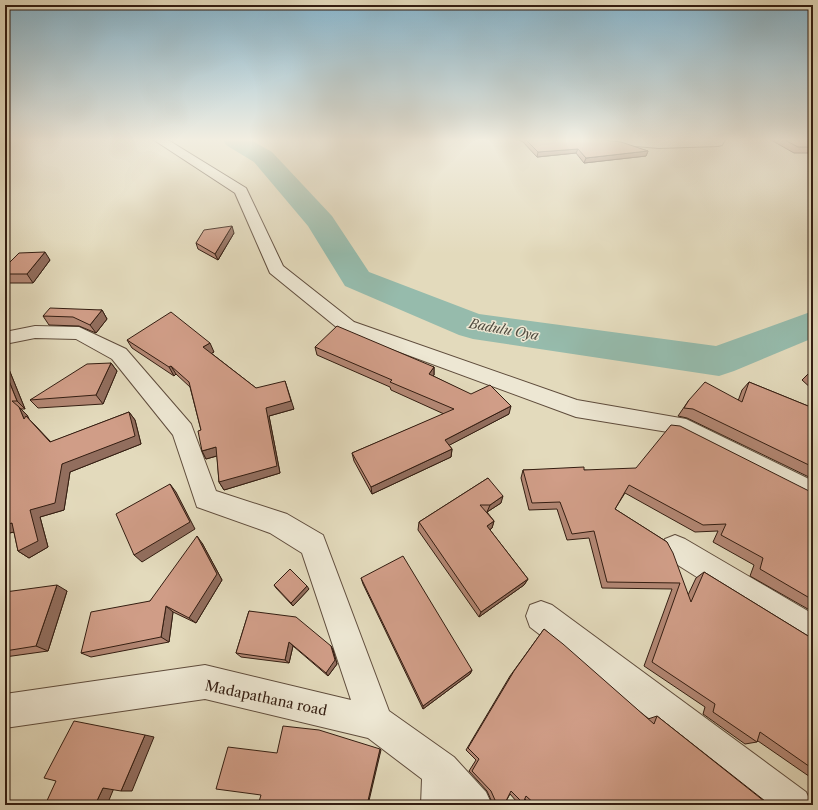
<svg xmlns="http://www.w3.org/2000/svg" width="818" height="810" viewBox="0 0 818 810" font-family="'Libre Caslon Text',serif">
<rect width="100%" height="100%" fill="#e3dabc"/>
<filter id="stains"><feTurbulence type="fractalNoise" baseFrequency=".005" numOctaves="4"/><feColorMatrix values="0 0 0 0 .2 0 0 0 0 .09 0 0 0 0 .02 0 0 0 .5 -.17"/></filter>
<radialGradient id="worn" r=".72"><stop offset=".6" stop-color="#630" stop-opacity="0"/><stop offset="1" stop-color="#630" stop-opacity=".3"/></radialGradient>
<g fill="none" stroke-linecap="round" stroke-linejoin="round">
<polygon fill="#96bbac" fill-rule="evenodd" points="223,140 251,140 272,152 332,216 369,272 479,314 716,346 813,311 813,338 734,371 719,376 473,339 459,335 345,286 308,226 254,162 226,145"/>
<g stroke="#5f4c3c" stroke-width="2">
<g id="street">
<polygon points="154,140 168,140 246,188 283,266 354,322 577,400 686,419 813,481 813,504 674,433 576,417 340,330 270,273 235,193"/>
<polygon points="594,140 725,140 722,145 718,146 659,148 600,143"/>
<polygon points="35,326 79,327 126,349 191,424 216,491 287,514 323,535 389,711 454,757 486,792 492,805 421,805 422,779 368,738 205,699 5,728 5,694 205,665 351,700 302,553 270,533 197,507 173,435 112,359 76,339 35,338 5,344 5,332"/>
<polygon points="675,535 685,539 813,614 813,648 802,643 665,557 661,548 665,539"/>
<polygon points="541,601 552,605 806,792 812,805 762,805 530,627 526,616 530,605"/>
</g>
</g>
<use href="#street" fill="#ede7d3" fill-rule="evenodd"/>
</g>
<g fill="#b38774" stroke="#331d11">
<polygon points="519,140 604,140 648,151 646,156 584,163 576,153 537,157 523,142"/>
<polygon points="771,140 813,140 813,153 794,153"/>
<polygon points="234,233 218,260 198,249 196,243"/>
<polygon points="50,260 33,283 5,283 5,267"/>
<polygon points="102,310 107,319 96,333 79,326 49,325 43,316"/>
<polygon points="127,340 214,352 211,353 256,388 294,409 269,416 280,473 224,490 219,482 217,456 206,459 202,451 201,430 190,387 176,374 174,376 132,348"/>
<polygon points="315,347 434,367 434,375 433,376 509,414 449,445 452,449 451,457 372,494 354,461 352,453 444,414 391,390 390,387 317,355"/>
<polygon points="111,363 117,371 103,404 38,408 30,400"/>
<polygon points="5,364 8,367 25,409 21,409 27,415 29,419 51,442 129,412 135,420 141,444 70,472 64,510 40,517 48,547 29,558 18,551 14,532 5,534"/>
<polygon points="811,371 813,371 813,390 802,380"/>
<polygon points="749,382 813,408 813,479 687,418 678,416 689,400 738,401 742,390"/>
<polygon points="523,470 584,470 813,493 813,612 750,576 754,565 713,542 718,531 695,532 625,493 615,509 667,542 688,595 696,578 704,572 813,639 813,779 758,741 757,742 745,744 703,714 705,707 644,666 672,589 602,588 589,538 567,540 557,509 529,510 521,478"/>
<polygon points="488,478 501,503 487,512 494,521 492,528 490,530 528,579 524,585 479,617 418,530 419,522"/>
<polygon points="202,543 222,580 196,623 173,612 169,642 91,657 81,653 150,601"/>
<polygon points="361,578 472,670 470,674 423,709 363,584"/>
<polygon points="274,585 309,589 293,606 276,588"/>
<polygon points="67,591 48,651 5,657 5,592"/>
<polygon points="249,611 331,646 333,650 337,664 328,676 293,646 289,663 241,657 236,653"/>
<polygon points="544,629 648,719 657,716 765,801 772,802 776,805 530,805 525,799 523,803 517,802 510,794 504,805 496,805 491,800 487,791 469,771 476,760 466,750 510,676 539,636"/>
</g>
<g fill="#926e5e" stroke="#331d11">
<polygon points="578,149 576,153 537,157 538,152"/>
<polygon points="648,151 646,156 584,163 586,158"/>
<polygon points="232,226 234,233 218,260 215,254"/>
<polygon points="45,252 50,260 33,283 27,274"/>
<polygon points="102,310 107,319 96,333 90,325"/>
<polygon points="210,343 214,352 207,356 203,347"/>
<polygon points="111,363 117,371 103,404 96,395"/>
<polygon points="5,364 8,367 25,409 17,401 5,371"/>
<polygon points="171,366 176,374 174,376 169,367"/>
<polygon points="434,367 434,375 428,383 429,374"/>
<polygon points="285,381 294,409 269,416 280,473 224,490 219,482 266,408"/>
<polygon points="511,406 509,414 444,448 445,440"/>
<polygon points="19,407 27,415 29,419 58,450 24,419"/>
<polygon points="129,412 135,420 141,444 70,472 64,510 40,517 48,547 29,558 18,551 30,510 62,464"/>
<polygon points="216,447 220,455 206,459 202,451"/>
<polygon points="452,449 451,457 372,494 371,487"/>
<polygon points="170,484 176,492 195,529 142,562 134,555"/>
<polygon points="503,496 501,503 487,512 490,505"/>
<polygon points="494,521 492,528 485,533 487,526"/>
<polygon points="12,523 23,530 5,534 5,525"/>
<polygon points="197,536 202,543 222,580 196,623 189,618"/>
<polygon points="528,579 524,585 479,617 481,612"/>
<polygon points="57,585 67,591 48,651 36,646"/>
<polygon points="307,586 309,589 293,606 291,603"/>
<polygon points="166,606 173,612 169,642 161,637"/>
<polygon points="289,642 293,646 289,663 285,660"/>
<polygon points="331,646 333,650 337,664 328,676 326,673"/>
<polygon points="472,670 470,674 423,709 423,706"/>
<polygon points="145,735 154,737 132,791 121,791"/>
<polygon points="380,749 381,750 368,805 367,805"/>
<polygon points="103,788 114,788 107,805 95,805"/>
</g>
<g fill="#d09d87" stroke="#331d11">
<polygon points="526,140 604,140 621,142 648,151 586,158 578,149 538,152"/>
<polygon points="785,140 813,140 813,147 798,147"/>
<polygon points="232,226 215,254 196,243 204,230"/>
<polygon points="45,252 27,274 5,274 5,267 19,253"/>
<polygon points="50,308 102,310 90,325 73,317 43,316"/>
<polygon points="171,312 210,343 203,347 256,388 285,381 291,401 266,408 277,466 219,482 216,447 202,451 198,431 201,430 189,382 171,366 169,367 127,340"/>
<polygon points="337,326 434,367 429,374 471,394 490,385 511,406 445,440 452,449 371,487 352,453 454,409 390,382 392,380 315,347"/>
<polygon points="111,363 96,395 30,400 87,364"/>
<polygon points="5,371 17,401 12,401 19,407 24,419 26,416 50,442 129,412 135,436 62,464 55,503 30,510 38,541 18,551 12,523 5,525"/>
<polygon points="705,382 742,402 749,382 813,408 813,467 693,409 684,408 689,400"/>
<polygon points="671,425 680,426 813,493 813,600 760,569 763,558 721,535 726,524 703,525 629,485 615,509 667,542 673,553 691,602 704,572 813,639 813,769 760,732 757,742 713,712 715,704 652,662 680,583 607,582 594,531 572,534 560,502 532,503 523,470 584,467 584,470 636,468"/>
<polygon points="488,478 503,496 490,505 480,505 494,521 487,526 528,579 481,612 419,522"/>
<polygon points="170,484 190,522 134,555 116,514"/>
<polygon points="197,536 217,574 189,618 166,606 161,637 81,653 91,612 150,601"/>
<polygon points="403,556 472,670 423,706 361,578"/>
<polygon points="290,569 307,586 291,603 274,585"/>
<polygon points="57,585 36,646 5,651 5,592"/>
<polygon points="249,611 296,617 331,646 335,660 326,673 289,642 285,660 236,653"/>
<polygon points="544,629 563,644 654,724 657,716 769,805 536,805 526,796 523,803 511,791 504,805 500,805 495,800 491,791 472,771 479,759 468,748 514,671"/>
<polygon points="74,721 145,735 121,791 103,788 95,805 45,805 56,781 44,778"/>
<polygon points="283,726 319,730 380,749 367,805 258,805 261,795 216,789 228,747 277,753"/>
<polygon points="772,802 776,805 771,805"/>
</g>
<linearGradient id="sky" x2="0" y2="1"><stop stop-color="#87b7d0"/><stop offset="0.55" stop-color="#f2eee1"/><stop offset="1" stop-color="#f2eee1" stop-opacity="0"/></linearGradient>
<rect width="818" height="254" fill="url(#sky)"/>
<g text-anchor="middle" stroke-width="3" stroke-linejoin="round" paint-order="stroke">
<g font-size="13" font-style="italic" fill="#514c40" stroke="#ede7d3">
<text transform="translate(504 329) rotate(10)" y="5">Badulu Oya</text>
</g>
<g font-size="14" fill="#331d11" stroke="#ede7d3">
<text transform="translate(266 698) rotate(12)" y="5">Madapathana road</text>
</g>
</g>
<rect width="818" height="810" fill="none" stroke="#e3dabc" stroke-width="20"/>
<rect x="6" y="6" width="806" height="798" fill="none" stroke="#331d11" stroke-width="2"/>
<rect x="10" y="10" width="798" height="790" fill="none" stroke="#331d11"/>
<rect width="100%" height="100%" filter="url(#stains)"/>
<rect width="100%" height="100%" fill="url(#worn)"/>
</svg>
